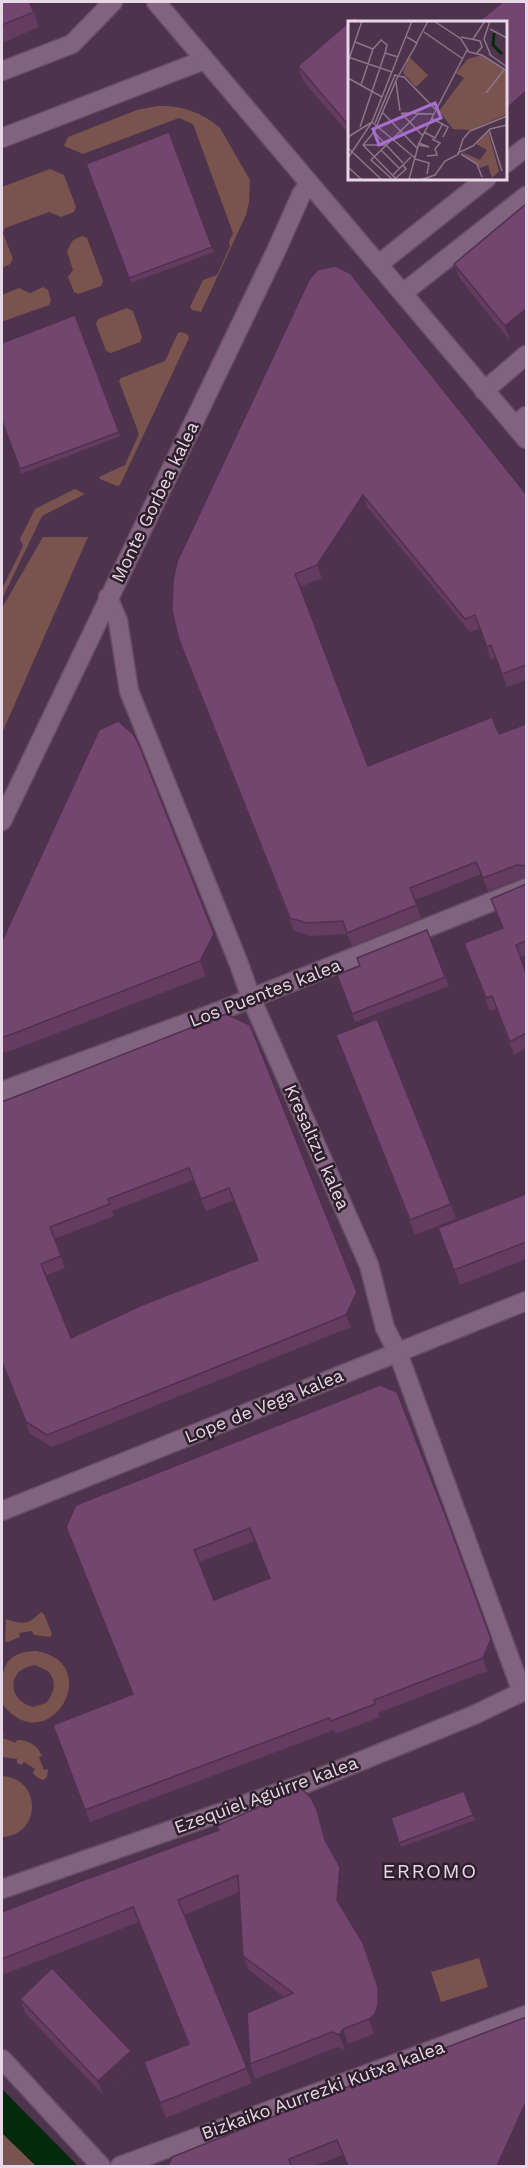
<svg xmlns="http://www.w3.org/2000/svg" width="528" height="2168" viewBox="0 0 528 2168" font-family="'Work Sans',sans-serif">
<rect width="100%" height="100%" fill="#4e334d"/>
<g fill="#79534d" fill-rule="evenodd">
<path d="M 157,106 C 181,105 202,112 220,128 L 250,180 L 249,202 L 246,215 L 201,312 L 192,310 L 190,307 L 203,280 L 217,275 L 230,246 L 229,242 L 233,233 L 193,124 L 179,118 L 83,154 L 64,146 L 68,137 L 137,110 Z"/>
<polygon points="50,169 64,175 76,207 74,212 61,217 49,212 5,228 3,233 13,259 10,264 2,268 2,187"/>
<polygon points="82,236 87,238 103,281 101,286 78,294 74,292 68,277 73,270 67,251 73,240"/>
<polygon points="43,287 48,290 51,300 49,305 4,321 2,320 2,295 19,288 30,293"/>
<polygon points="127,308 133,311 142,337 140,342 111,353 106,351 96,324 98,319"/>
<polygon points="182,332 188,335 189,338 120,485 117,486 100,479 99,477 125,465 139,434 119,381 121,378 165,361 178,333"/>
<polygon points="75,489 85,494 42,516 2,599 2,589 23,546 20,539 35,509"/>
<polygon points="43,537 88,537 2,733 2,608"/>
<path d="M 41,1612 L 44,1614 L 52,1634 L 50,1637 L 34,1635 L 32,1631 L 19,1633 L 20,1637 L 8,1642 L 5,1642 L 6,1619 C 23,1624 27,1626 41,1612 Z"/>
<path d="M 36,1651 C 107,1663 49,1762 3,1705 C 1,1699 2,1693 2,1686 C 2,1662 11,1652 36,1651 ZM 35,1665 L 48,1671 C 57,1682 55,1692 46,1703 L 33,1707 C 6,1700 7,1668 35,1665 Z"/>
<path d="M 2,1732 L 4,1734 L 3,1738 L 16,1743 L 17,1740 C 29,1740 37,1745 42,1756 L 39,1757 L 44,1770 L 48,1769 L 47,1777 L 43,1780 L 38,1778 L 33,1773 L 35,1769 L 24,1762 L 21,1765 L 17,1763 L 17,1759 L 3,1757 L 2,1760 Z"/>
<path d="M 2,1776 C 42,1778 42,1835 2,1837 Z"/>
<polygon points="479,1958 488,1987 441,2002 431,1972"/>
<polygon points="2,2133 36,2166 2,2166"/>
</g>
<polygon fill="#022b0e" points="2,2089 74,2162 78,2166 36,2166 2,2133"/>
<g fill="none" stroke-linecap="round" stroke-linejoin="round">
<g stroke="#664f64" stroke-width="21">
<polyline id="pedestrian" points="2,71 72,44 113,2"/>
</g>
<g stroke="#664f64" stroke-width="21">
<g id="minor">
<polyline points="2,138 204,60"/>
<polyline points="506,163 526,147"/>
<polyline points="379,264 487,178"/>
<polyline points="403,293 526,196"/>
<polyline points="484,391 526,355"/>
<polyline points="515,426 526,416"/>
<polyline points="108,597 118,621 129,691 239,964 251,998 369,1265 385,1328 398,1353 522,1692"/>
<polyline points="2,821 276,251 301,195 309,183"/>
<polyline points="2,1091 222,1010 526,888"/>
<polyline points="2,1511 526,1301"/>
<polyline points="2,1889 309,1782 474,1715 526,1690"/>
<polyline points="2,2059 101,2166"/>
<polyline points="120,2166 526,2015"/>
</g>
</g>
<g stroke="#664f64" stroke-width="21">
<polyline id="tertiary" points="156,2 526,439"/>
</g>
<use href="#pedestrian" stroke="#81637f" stroke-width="18"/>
<use href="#minor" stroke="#81637f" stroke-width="18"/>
<use href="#tertiary" stroke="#81637f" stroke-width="18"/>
</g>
<g fill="#633c60" fill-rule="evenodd">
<polygon points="2,2 34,12 39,27 2,43"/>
<polygon points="350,22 350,135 303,81 298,66"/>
<polygon points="169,132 214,252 131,283 86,164"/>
<polygon points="526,204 526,329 511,342 460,279 454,264"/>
<polygon points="309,280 526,494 526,680 507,687 496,658 491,660 480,628 470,632 368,508 322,578 300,587 368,766 499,734 526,724 526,878 522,878 488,891 481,874 415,900 421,918 352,946 347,934 311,936 294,931 184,652"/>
<polygon points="75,315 120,436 21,474 2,421"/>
<polygon points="526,884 526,955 521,958 526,973 526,1048 514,1055 496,1009 490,1011 464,943 502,928"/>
<polygon points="427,930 449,986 355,1022 337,975 360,966"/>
<polygon points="214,934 219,948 206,976 13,1050 2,1053 2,941"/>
<path d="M 226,1014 L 357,1292 L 361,1304 L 351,1327 L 52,1447 L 30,1434 L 2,1363 L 2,1102 ZM 193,1180 L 206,1211 L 234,1200 L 258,1260 L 71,1338 L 46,1276 L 65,1268 L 54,1239 L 114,1216 L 112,1211 Z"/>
<polygon points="336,1035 451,1204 456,1219 415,1235"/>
<polygon points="526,1194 526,1259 460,1285 438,1228"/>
<path d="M 380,1385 L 495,1652 L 487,1671 L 378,1713 L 380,1717 L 336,1734 L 334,1730 L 90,1822 L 53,1725 L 133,1694 L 71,1539 ZM 255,1541 L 270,1579 L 214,1600 L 199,1562 Z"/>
<polygon points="473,1815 475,1820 401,1847 391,1818"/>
<polygon points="322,1825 328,1845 340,1867 345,1882 342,1910 363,1943 383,2002 383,2020 380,2029 374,2034 348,2044 345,2050 338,2047 255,2079 250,2064 284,1997 249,1970 243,1956 239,1892 184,1915 252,2083 166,2118 149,2077 188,2044 139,1922 2,1975 2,1912 218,1830 217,1826"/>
<polygon points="20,1999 131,2051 136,2065 103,2095 25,2013"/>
<polygon points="526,2017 526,2129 509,2166 343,2155 314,2166 168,2166"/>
</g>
<g fill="#50314e">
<polygon points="526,91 526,111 506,129 506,109"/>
<polygon points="526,309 526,329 511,342 505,326"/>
<polygon points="363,495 368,508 322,578 317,565"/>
<polygon points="214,934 219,948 206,976 200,961"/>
<polygon points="357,1292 361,1304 351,1327 346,1315"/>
<polygon points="491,1639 495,1652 487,1671 483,1658"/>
<polygon points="317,1810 322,1825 330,1854 325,1840"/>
<polygon points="340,1867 345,1882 342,1915 337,1900"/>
<polygon points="363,1943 383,2002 383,2020 380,2029 374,2034 369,2019"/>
<polygon points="343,2029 348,2044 345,2050 339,2035"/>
<polygon points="131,2051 136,2065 103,2095 98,2081"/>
<polygon points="526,2102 526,2129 509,2166 497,2166"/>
</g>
<g fill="#734670" stroke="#50314e" stroke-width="1.5" fill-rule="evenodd">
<polygon points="2,2 29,2 34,12 2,25"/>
<polygon points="503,2 526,2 526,91 506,109 506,22 478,22"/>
<polygon points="355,17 360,22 350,22 350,127 298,66"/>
<polygon points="169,132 212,247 129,278 86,164"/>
<polygon points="526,204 526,309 505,326 454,264"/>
<polygon points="335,266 350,273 526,494 526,665 502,674 491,645 487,647 475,615 465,619 363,495 317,565 295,574 368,766 492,717 499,734 526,724 526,866 517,865 483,878 476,862 410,888 417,905 347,933 343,921 307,923 290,918 179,640 172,611 173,581 177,562 309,280 317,270"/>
<polygon points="75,315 119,432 20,469 2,421 2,343"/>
<polygon points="118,721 133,734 139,745 214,934 200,961 7,1036 2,1037 2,941 99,730"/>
<polygon points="526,884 526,941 516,945 526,973 526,1033 510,1042 492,996 486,998 464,943 503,928 491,899"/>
<polygon points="427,930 445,977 352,1014 337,975 360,966 357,958"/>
<path d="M 226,1014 L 250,1025 L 357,1292 L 346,1315 L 47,1435 L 26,1422 L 2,1362 L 2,1102 ZM 189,1168 L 201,1199 L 229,1188 L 258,1260 L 142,1305 L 71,1338 L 41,1264 L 61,1256 L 50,1227 L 110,1204 L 108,1199 Z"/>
<polygon points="377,1019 451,1204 410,1220 336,1035"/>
<polygon points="526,1194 526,1242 454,1270 438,1228"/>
<path d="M 380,1385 L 397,1392 L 448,1522 L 491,1639 L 483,1658 L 374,1700 L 375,1704 L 331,1721 L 329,1718 L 85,1810 L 53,1725 L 133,1694 L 66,1527 L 76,1505 ZM 250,1528 L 270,1578 L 214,1600 L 194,1550 Z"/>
<polygon points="299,1786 311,1798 317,1810 325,1840 340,1867 337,1900 363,1943 378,1987 378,2005 375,2014 369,2019 343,2029 339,2035 332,2032 250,2064 247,2013 293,1993 243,1956 238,1875 178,1900 247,2068 160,2103 144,2062 189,2044 133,1907 2,1959 2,1912 76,1883 219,1830 217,1826 263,1805 261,1798"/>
<polygon points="464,1791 473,1815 399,1843 391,1818"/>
<polygon points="52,1968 131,2051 98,2081 20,1999"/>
<polygon points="526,2017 526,2102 497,2166 348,2166 337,2140 289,2159 291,2166 168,2166 172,2157 437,2051"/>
</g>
<g text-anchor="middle" stroke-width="5" stroke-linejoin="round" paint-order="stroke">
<g font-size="18" fill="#e8d7e6" stroke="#2d202c">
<text transform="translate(155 502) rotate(-64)" y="6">Monte Gorbea kalea</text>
<text transform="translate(265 993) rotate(-21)" y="6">Los Puentes kalea</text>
<text transform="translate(317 1147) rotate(66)" y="6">Kresaltzu kalea</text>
<text transform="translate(264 1406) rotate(-22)" y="6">Lope de Vega kalea</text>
<text transform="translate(266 1795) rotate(-20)" y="6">Ezequiel Aguirre kalea</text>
<text transform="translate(323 2090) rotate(-20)" y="6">Bizkaiko Aurrezki Kutxa kalea</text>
</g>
<g font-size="20" letter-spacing="1.5" fill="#e8d7e6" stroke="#2d202c">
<text x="430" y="1878">ERROMO</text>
</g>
</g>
<g transform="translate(348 21)">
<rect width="159" height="159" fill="#4e334d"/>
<path d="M 133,34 L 159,51 L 159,93 L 123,109 L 105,108 L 91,90 L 116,57 L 108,52 L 120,38 ZM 61,36 L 80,54 L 68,66 L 55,52 ZM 140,110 L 151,150 L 144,157 L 140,144 L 132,147 L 114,131 L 132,139 L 139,129 L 128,123 Z" fill="#79534d"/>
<path fill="none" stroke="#022b0e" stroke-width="3" d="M 146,12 L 145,24 L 154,33"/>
<path fill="none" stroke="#8c758a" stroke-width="1.5" d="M 86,0 L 113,18 L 121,31 L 134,34 L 159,50M 142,0 L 136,18 L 143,35M 142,8 L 159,17M 76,11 L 115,38M 113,16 L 132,20 L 134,26 L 129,32M 125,18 L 137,0M 7,21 L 25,28 L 33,19 L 39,24 L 37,32 L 50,36M 69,21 L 80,0M 141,33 L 159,46M 0,36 L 44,51M 0,41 L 14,0M 51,54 L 69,22 L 59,16M 0,57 L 34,76M 48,61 L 52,90M 13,64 L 25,28M 138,72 L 156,49M 35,92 L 69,127M 53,92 L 75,115M 54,92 L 85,93M 83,97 L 100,106 L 95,116M 24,101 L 67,137M 27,102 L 47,54 L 50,55M 12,106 L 37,32M 141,109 L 154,150M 26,111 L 55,142M 76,111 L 87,117 L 95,102M 0,116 L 24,101M 15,124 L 37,124M 70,124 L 81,126 L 71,122M 0,127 L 34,159M 33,129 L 51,147M 110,131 L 110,134 L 115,118 L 122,110 L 159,95M 112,131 L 125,125 L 142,108 L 159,104M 113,133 L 129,143 L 134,156M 79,135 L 89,134 L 87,128 L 92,122 L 84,118M 0,137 L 24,101 L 64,0M 67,138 L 81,142 L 79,153M 0,146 L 14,159M 45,154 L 63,136M 48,157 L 58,148 L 55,144M 61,158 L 71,122 L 119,29M 45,159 L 23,139 L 71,92M 49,159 L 15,124 L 26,111 L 50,55 L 56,56 L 88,89M 72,159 L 87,154 L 97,140 L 109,134"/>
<path fill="#a770cf" fill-opacity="0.15" stroke="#a770cf" stroke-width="3" d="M 87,82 L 93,97 L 31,124 L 25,108 Z"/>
<rect width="159" height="159" fill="none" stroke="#e8d7e6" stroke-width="3"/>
</g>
<rect width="528" height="2168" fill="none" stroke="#e8d7e6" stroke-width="6"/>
</svg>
